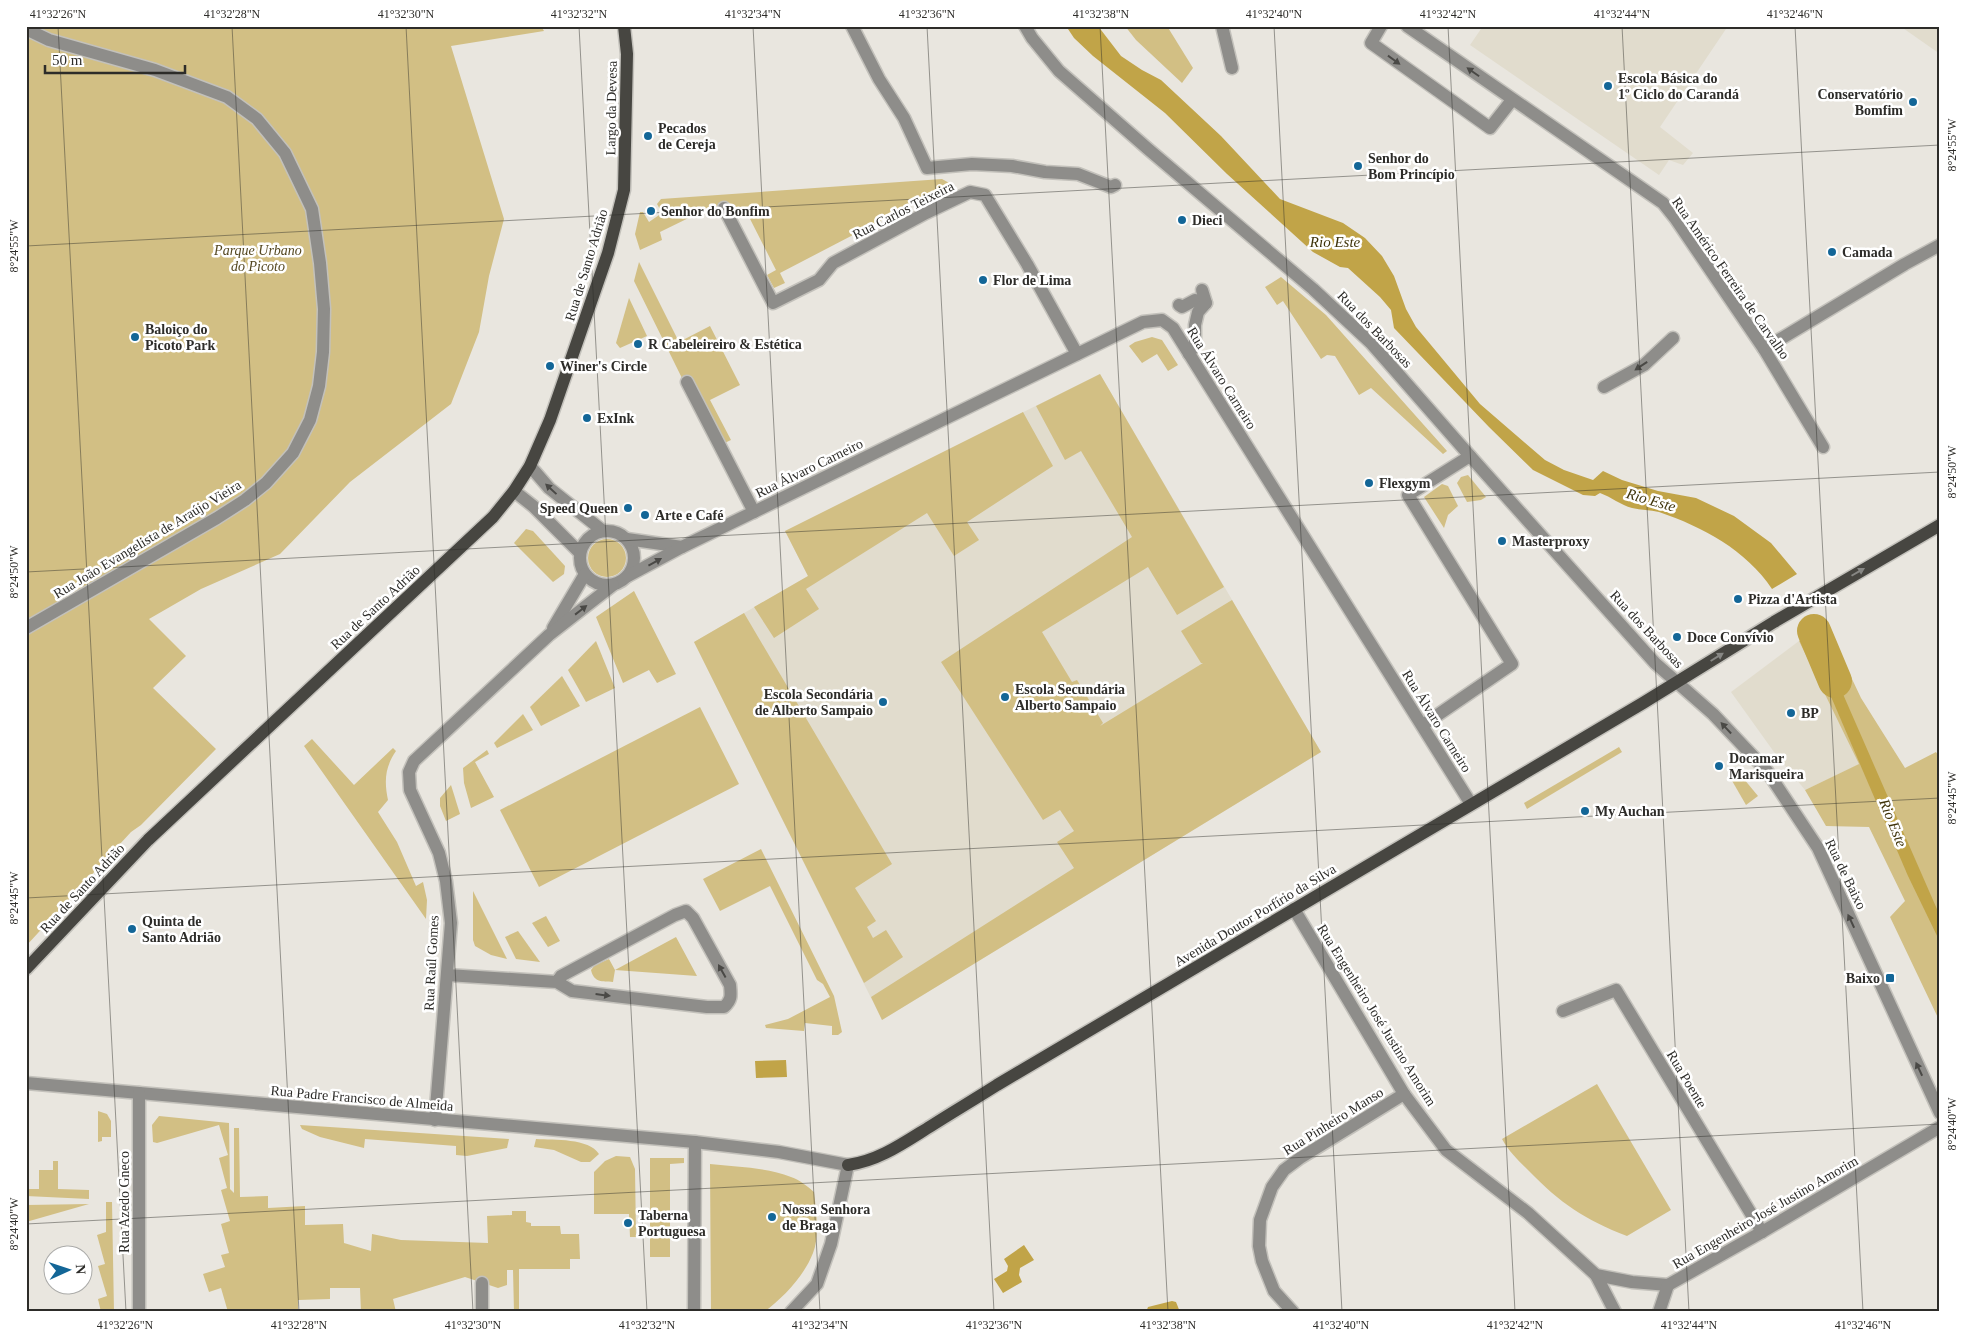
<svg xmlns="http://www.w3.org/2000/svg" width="1966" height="1338" viewBox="0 0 1966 1338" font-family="'Times New Roman',serif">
<rect width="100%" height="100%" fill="#e9e6df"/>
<g fill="#e1dccd">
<polygon points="1483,26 1728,26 1660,127 1693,153 1683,165 1669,160 1659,175 1470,45"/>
<polygon points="1900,26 1940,26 1940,54"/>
<polygon points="1100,374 1321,752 882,1020 694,642 808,576 785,531"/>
<polygon points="1799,641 1860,764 1805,790 1774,752 1731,692"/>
</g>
<g fill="#d2bf84">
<polygon points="26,26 541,26 544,31 451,46 504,219 489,276 479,332 451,404 350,482 280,554 201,589 149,619 186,656 153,688 216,749 141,825 131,832 26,946"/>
<polygon points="1125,26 1167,26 1193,68 1182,83 1136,40"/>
<polygon points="942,179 951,184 780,273 785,283 774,288 767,275 776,270 746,211 721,208 707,209 660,232 662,240 640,250 635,234 640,212 643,212 649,222 662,213 657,204 661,199"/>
<polygon points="639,262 679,342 710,326 740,385 710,400 731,440 716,447 634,281"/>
<polygon points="1281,277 1326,315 1447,451 1443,454 1371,388 1359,395 1335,356 1327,355 1321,359 1283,301 1277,305 1265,287"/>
<polygon points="629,298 647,336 620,348 616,343"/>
<polygon points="1152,337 1162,340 1178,365 1168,371 1157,354 1142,363 1129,346 1135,342"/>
<polygon points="1100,374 1224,587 1177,615 1148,567 1042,632 1072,682 1077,680 1103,723 1100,726 1203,663 1201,663 1181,631 1232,600 1321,752 882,1020 871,997 1074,868 1057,842 1074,831 1060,810 1043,820 941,662 1132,537 1081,451 1065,460 1036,406"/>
<polygon points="1023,412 1053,466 967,522 979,540 954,556 927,513 806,589 819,609 774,638 754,607 808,576 785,531"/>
<polygon points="1468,475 1486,497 1481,500 1467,502 1457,483 1461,477"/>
<polygon points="1442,484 1448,486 1458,506 1448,515 1444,528 1424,497"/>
<polygon points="526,529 533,531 565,566 564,574 553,582 514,543"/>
<circle cx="607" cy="558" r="19"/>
<polygon points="634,591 676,674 657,683 649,670 623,683 596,617"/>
<polygon points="744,613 892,864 855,888 876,921 867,927 873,938 886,930 903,957 864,983 694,642"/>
<polygon points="1826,624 1861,698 1905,768 1936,752 1940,758 1940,1022 1890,917 1905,901 1869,827 1826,826 1805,790 1859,764 1799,641"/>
<polygon points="596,641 615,688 586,702 568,670"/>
<polygon points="562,676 580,706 541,726 530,707"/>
<polygon points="700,707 739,784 539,887 500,810"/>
<polygon points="523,714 533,730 497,748 494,743"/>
<path d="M 312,739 L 354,785 L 393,748 L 396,751 C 385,767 384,781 388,800 L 378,812 L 397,842 L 416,886 L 423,882 L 427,900 L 426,919 L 304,746 Z"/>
<polygon points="1619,747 1622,752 1527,809 1524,803"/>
<polygon points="487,750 489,754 475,762 494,797 471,808 464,783 463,768"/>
<polygon points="1739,773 1758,796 1746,805 1731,779"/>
<polygon points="451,785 460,814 446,821 440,806 440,798"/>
<polygon points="761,849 834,996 842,1032 838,1035 832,1035 832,1026 805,1023 804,1031 766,1028 765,1025 788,1019 830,997 823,984 817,980 770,886 720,911 703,879"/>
<polygon points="473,891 507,959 491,955 475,946 473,940"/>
<polygon points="546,916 560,941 548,947 532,923"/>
<polygon points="518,931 540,962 516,959 505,937"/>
<path d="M 676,937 L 697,976 L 615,970 L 613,982 C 602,981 594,983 591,970 L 595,965 L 609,959 L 615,970 Z"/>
<path d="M 1597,1084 L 1671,1210 L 1627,1236 C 1585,1220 1560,1203 1529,1171 C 1519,1161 1509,1152 1502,1139 Z"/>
<polygon points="98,1111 107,1114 111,1121 111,1137 102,1137 102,1141 98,1142"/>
<polygon points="159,1116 229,1123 230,1189 234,1193 234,1128 239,1128 240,1197 268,1196 268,1208 305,1206 305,1225 343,1224 344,1243 371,1251 372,1234 401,1240 488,1243 487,1216 512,1215 512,1211 526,1211 526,1222 531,1223 531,1226 560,1226 561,1234 579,1234 580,1259 570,1259 570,1269 519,1269 519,1312 514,1312 513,1270 507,1270 507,1285 498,1288 465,1277 393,1299 396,1312 361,1312 360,1288 330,1288 330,1299 298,1300 298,1312 228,1312 221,1288 209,1292 203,1274 225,1267 221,1255 229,1253 221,1224 230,1221 221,1190 227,1188 219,1158 228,1155 219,1125 157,1143 153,1142 152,1125"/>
<polygon points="300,1125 509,1139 507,1148 467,1156 456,1155 456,1146 365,1139 364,1148 320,1137 302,1129"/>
<path d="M 536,1139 C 554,1140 589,1138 599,1154 L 590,1162 L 581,1162 L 554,1150 L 534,1147 Z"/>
<polygon points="616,1156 630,1157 635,1169 636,1237 630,1237 629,1214 594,1214 594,1172 605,1161"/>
<polygon points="650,1158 684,1158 684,1163 670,1164 670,1257 650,1257"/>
<polygon points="53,1161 58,1161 58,1189 89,1190 89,1199 26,1196 26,1189 39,1189 39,1170 53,1170"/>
<path d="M 710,1164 C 736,1167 766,1167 791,1177 C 800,1180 807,1186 814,1192 C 816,1209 820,1236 813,1253 C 804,1276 784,1297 764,1312 L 711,1312 Z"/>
<polygon points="106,1202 112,1202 114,1312 101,1312 98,1299 107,1296 98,1266 105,1264 97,1235 106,1232"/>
<polygon points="89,1204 26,1222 26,1205"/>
</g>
<g fill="#c1a448">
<path d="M 1066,26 L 1098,26 L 1121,56 L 1142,70 L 1161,80 L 1221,136 L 1280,199 L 1343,223 L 1365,238 L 1382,256 L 1394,276 L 1406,309 L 1416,327 L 1480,404 L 1545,460 L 1564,470 L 1593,480 L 1603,471 L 1622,480 L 1658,491 L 1696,498 L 1734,516 L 1771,543 L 1797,574 L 1772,589 C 1746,550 1703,527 1659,512 C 1650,510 1641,510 1632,508 C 1621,505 1611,497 1600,493 L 1595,496 L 1583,495 L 1533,470 L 1489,427 L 1394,328 L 1391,310 L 1380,297 L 1348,268 L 1340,267 L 1313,252 L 1227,174 L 1165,113 L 1093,56 L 1074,38 Z"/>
<polygon points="1818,637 1940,916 1940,942 1908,876 1808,643"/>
<polygon points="786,1060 787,1077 756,1078 755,1061"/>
<polygon points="1024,1245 1034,1260 1020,1268 1019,1275 1022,1282 1003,1293 994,1279 1007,1271 1008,1266 1004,1259"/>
<polygon points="1172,1301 1176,1302 1180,1312 1146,1312 1148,1307"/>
</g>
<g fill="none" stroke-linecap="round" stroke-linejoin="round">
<polyline stroke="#c1a448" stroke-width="34" points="1814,631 1835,681"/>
<g stroke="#c3c1bb" stroke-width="15">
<g id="minor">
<polyline points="852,26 879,79 904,118 927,168 972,164 1012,166 1045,172 1078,174 1111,187 1115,185"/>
<polyline points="1025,26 1032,38 1059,71 1148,149 1313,289 1371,343 1470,456 1655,663 1713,714 1767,771 1818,848 1940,1113"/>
<polyline points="1222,26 1232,68"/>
<polyline points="1381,26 1371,43 1490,128 1512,100"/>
<polyline points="1407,26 1663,203 1675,218 1764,349 1823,447"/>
<polyline points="26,29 49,40 155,70 227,97 257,119 285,153 312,209 320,263 324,309 323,352 319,386 310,420 293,453 266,483 245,500 217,518 26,628"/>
<polyline points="724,208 773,303 819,280 833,263 926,213 970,192 985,195 1027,264 1077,354"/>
<polyline points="1179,305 1182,307 1195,300 1206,303"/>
<polyline points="1764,349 1905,264 1940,245"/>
<polyline points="1189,354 1195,345 1195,325 1198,312 1206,303 1202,290"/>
<polyline points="687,382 754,512"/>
<polyline points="1604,387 1644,365 1673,338"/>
<polyline points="530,466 549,488 603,531"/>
<polyline points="514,491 533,506 580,553"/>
<circle cx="607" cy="558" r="27"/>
<polyline points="627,539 682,547"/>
<polyline points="628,576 682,547 1143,322 1162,320 1173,328 1471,804"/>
<polyline points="553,628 585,574"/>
<polyline points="1423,725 1512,664 1408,495 1470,456"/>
<polyline points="1294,909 1404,1094 1446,1150 1528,1213 1596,1275 1632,1282 1668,1285 1762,1232 1940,1127"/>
<path d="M 447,975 L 557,982 L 572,991 L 707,1007 L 724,1007 C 732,1000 731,995 730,985 L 693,918 L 686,911 L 675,915 L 561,976 L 557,982"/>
<polyline points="1563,1011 1616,990 1762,1232"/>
<polyline points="26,1083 695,1142 779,1152 848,1165 831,1244 817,1284 791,1312"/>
<polyline points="435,1120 451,923 446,881 439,853 410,790 409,772 414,761 549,635 613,585"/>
<polyline points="1596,1275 1615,1312"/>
<polyline points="139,1312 139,1093"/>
<polyline points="482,1312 482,1283"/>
<polyline points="694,1312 695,1142"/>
<polyline points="1293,1312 1274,1291 1262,1261 1259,1246 1260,1220 1272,1187 1284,1170 1300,1158 1404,1094"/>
<polyline points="1659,1312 1668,1285"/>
</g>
</g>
<g stroke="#c3c1bb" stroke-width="15">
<g id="major">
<polyline points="26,969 148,840 493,517 514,491 530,466 550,420 608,253 624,190 627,54 624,26"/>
<path d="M 848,1165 C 879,1161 905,1142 931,1126 C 953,1112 975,1099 997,1085 L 1643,703 L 1774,622 L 1940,525"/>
</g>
</g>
<use href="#minor" stroke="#8e8d8a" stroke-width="12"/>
<use href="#major" stroke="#474641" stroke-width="12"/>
</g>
<defs><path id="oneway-solid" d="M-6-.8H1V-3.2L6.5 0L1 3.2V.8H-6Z" transform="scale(1.25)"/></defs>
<g fill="#4a4946">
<use href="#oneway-solid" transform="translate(1394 60) rotate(36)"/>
<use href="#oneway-solid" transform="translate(1473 72) rotate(-145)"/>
<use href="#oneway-solid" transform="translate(1641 366) rotate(146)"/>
<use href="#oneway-solid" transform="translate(551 489) rotate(-137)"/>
<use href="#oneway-solid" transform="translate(655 562) rotate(-29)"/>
<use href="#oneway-solid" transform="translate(581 610) rotate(-38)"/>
<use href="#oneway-solid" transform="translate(1726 728) rotate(-133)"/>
<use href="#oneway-solid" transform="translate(1851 921) rotate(-115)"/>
<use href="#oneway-solid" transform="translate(722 971) rotate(-119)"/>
<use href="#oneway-solid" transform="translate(603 995) rotate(7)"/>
<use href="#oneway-solid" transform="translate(1919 1069) rotate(-115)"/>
</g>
<g fill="#878784">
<use href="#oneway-solid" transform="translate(1858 572) rotate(-30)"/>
<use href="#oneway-solid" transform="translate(1717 657) rotate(-32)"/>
</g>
<path fill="none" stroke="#2d2c29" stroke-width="1" stroke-opacity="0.45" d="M 58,26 L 126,1312M 232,26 L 299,1312M 406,26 L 473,1312M 579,26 L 647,1312M 753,26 L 820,1312M 927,26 L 994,1312M 1100,26 L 1168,1312M 1274,26 L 1342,1312M 1448,26 L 1515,1312M 1622,26 L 1689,1312M 1795,26 L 1863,1312M 26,246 L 1940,145M 26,572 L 1940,472M 26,898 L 1940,798M 26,1224 L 1940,1124"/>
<g fill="#136697" stroke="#fff" stroke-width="2">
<circle cx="1608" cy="86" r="5"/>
<circle cx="1913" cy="102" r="5"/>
<circle cx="648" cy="136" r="5"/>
<circle cx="1358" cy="166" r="5"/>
<circle cx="651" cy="211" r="5"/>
<circle cx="1182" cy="220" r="5"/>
<circle cx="1832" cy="252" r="5"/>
<circle cx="983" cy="280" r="5"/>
<circle cx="135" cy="337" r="5"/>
<circle cx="638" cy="344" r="5"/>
<circle cx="550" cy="366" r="5"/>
<circle cx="587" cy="418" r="5"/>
<circle cx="1369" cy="483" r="5"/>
<circle cx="628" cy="508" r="5"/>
<circle cx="645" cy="515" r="5"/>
<circle cx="1502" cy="541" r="5"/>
<circle cx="1738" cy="599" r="5"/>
<circle cx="1677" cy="637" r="5"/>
<circle cx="1005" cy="697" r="5"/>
<circle cx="883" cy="702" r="5"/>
<circle cx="1791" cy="713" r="5"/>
<circle cx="1719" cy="766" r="5"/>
<circle cx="1585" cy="811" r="5"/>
<circle cx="132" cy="929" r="5"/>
<rect x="1885" y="973" width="10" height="10" rx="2.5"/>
<circle cx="772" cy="1217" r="5"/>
<circle cx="628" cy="1223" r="5"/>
</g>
<g text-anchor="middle" stroke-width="5" stroke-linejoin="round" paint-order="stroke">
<g font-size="14" font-weight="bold" fill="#2d2c29" stroke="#fff" text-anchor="start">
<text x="1618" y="83">Escola Básica do<tspan x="1618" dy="16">1º Ciclo do Carandá</tspan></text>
<text x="1903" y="99" text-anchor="end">Conservatório<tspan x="1903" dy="16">Bomfim</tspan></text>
<text x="658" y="133">Pecados<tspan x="658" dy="16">de Cereja</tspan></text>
<text x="1368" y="163">Senhor do<tspan x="1368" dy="16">Bom Princípio</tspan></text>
<text x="661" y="216">Senhor do Bonfim</text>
<text x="1192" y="225">Dieci</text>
<text x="1842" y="257">Camada</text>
<text x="993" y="285">Flor de Lima</text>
<text x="145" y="334">Baloiço do<tspan x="145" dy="16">Picoto Park</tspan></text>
<text x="648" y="349">R Cabeleireiro &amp; Estética</text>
<text x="560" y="371">Winer's Circle</text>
<text x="597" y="423">ExInk</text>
<text x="1379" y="488">Flexgym</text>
<text x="618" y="513" text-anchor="end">Speed Queen</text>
<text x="655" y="520">Arte e Café</text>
<text x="1512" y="546">Masterproxy</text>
<text x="1748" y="604">Pizza d'Artista</text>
<text x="1687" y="642">Doce Convívio</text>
<text x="1015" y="694">Escola Secundária<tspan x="1015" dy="16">Alberto Sampaio</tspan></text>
<text x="873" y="699" text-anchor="end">Escola Secondária<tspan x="873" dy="16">de Alberto Sampaio</tspan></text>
<text x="1801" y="718">BP</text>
<text x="1729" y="763">Docamar<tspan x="1729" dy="16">Marisqueira</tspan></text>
<text x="1595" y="816">My Auchan</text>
<text x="142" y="926">Quinta de<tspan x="142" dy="16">Santo Adrião</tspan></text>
<text x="1880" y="983" text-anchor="end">Baixo</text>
<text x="782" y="1214">Nossa Senhora<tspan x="782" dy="16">de Braga</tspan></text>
<text x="638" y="1220">Taberna<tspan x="638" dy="16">Portuguesa</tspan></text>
</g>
<g font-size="14" fill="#2d2c29" stroke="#fff">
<text transform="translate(611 108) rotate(-89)" y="5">Largo da Devesa</text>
<text transform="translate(903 210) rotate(-27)" y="5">Rua Carlos Teixeira</text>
<text transform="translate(586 265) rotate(-73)" y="5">Rua de Santo Adrião</text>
<text transform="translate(1731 278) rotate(55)" y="5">Rua Américo Ferreira de Carvalho</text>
<text transform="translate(1375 329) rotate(46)" y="5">Rua dos Barbosas</text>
<text transform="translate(1222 378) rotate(58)" y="5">Rua Álvaro Carneiro</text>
<text transform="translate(809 468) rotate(-26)" y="5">Rua Álvaro Carneiro</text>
<text transform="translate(147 539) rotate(-31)" y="5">Rua João Evangelista de Araújo Vieira</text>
<text transform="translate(375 607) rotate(-43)" y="5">Rua de Santo Adrião</text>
<text transform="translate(1647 629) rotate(47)" y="5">Rua dos Barbosas</text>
<text transform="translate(1437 721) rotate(58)" y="5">Rua Álvaro Carneiro</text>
<text transform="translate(1846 874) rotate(64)" y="5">Rua de Baixo</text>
<text transform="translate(82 888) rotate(-47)" y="5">Rua de Santo Adrião</text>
<text transform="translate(1255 915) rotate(-31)" y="5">Avenida Doutor Porfírio da Silva</text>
<text transform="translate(431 963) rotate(-87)" y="5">Rua Raúl Gomes</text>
<text transform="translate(1377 1015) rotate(58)" y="5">Rua Engenheiro José Justino Amorim</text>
<text transform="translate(1687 1079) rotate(59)" y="5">Rua Poente</text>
<text transform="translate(362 1098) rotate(5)" y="5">Rua Padre Francisco de Almeida</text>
<text transform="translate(1333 1121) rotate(-32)" y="5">Rua Pinheiro Manso</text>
<text transform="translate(124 1202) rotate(-90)" y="5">Rua Azedo Gneco</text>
<text transform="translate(1765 1212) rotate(-30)" y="5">Rua Engenheiro José Justino Amorim</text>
</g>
<g font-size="14" font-style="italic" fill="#544720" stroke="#fff">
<text x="258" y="255">Parque Urbano<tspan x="258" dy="16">do Picoto</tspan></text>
</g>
<g font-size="15" font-style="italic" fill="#3f330a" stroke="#fff">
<text x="1335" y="247">Rio Este</text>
<text transform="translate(1651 500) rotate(16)" y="5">Rio Este</text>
<text transform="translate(1893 823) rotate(68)" y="5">Rio Este</text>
</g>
</g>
<rect width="1966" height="1338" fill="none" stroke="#ffffff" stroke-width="55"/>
<g transform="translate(68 1270) rotate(87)"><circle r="24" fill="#ffffff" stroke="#ababa9"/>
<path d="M0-4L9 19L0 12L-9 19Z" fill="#136697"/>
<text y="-8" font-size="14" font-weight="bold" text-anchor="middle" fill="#2d2c29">N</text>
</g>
<path d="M45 65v8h140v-8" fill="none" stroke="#2d2c29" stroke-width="2.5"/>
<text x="52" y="65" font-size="15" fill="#2d2c29" stroke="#ffffff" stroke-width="4" paint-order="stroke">50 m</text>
<rect x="28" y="28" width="1910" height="1282" fill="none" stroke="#2d2c29" stroke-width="2"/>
<g font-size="12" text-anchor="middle" fill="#2d2c29">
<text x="58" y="18">41°32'26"N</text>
<text x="232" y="18">41°32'28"N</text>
<text x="406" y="18">41°32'30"N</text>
<text x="579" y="18">41°32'32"N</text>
<text x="753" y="18">41°32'34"N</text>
<text x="927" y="18">41°32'36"N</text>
<text x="1101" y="18">41°32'38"N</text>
<text x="1274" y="18">41°32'40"N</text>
<text x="1448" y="18">41°32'42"N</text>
<text x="1622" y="18">41°32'44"N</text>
<text x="1795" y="18">41°32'46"N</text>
<text transform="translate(1952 145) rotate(-90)" y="4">8°24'55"W</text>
<text transform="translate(14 246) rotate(-90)" y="4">8°24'55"W</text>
<text transform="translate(1952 472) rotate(-90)" y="4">8°24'50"W</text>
<text transform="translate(14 572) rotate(-90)" y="4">8°24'50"W</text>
<text transform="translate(1952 798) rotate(-90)" y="4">8°24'45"W</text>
<text transform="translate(14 898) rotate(-90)" y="4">8°24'45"W</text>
<text transform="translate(1952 1124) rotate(-90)" y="4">8°24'40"W</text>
<text transform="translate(14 1224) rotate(-90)" y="4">8°24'40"W</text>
<text x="125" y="1329">41°32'26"N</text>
<text x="299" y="1329">41°32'28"N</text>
<text x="473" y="1329">41°32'30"N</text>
<text x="647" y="1329">41°32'32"N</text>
<text x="820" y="1329">41°32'34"N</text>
<text x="994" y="1329">41°32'36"N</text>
<text x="1168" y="1329">41°32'38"N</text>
<text x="1341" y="1329">41°32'40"N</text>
<text x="1515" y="1329">41°32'42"N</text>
<text x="1689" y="1329">41°32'44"N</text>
<text x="1863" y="1329">41°32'46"N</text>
</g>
</svg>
